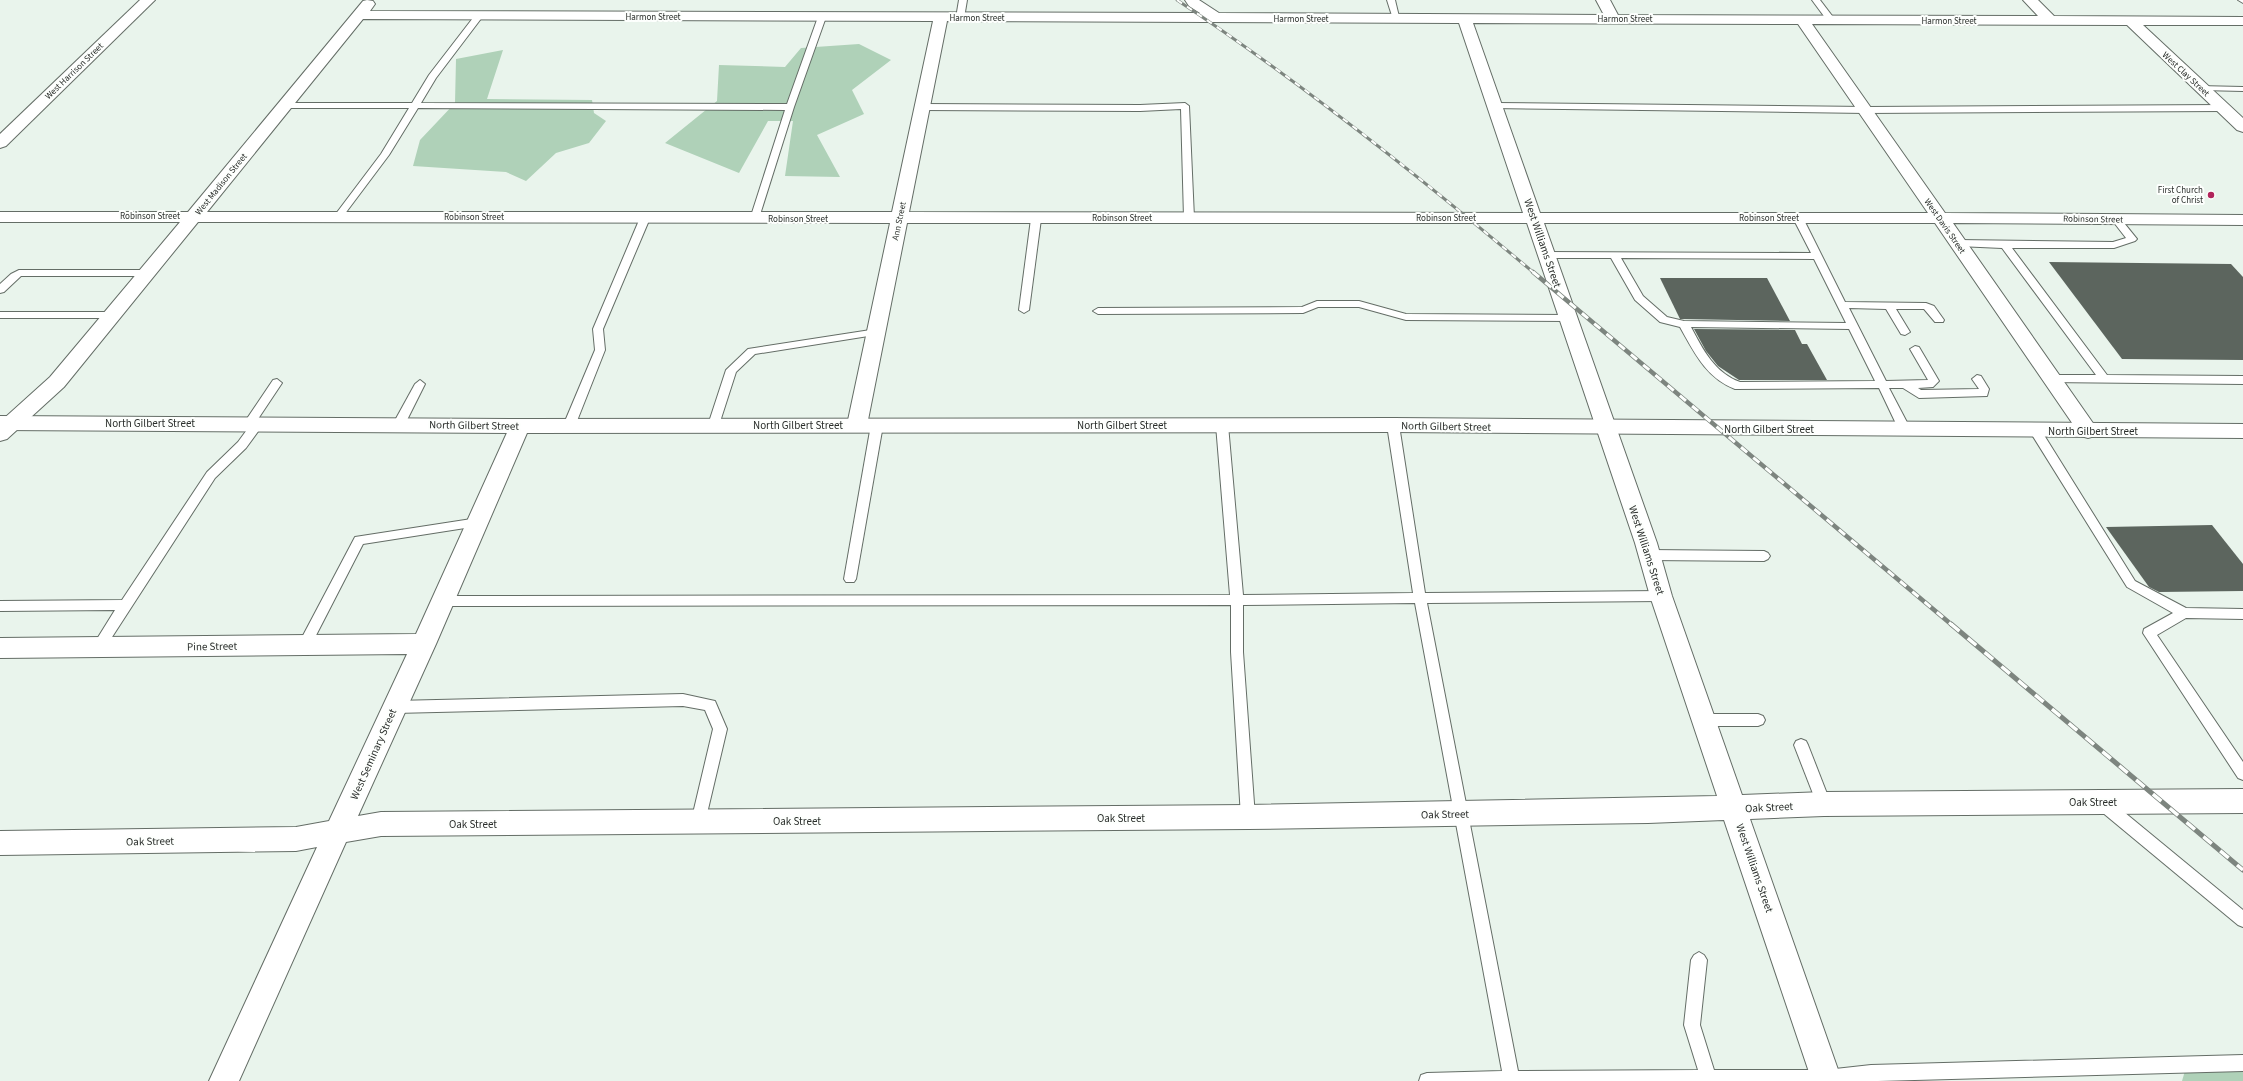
<svg xmlns="http://www.w3.org/2000/svg" width="2243" height="1081" viewBox="0 0 2243 1081" font-family="'Source Sans 3',sans-serif">
<rect width="100%" height="100%" fill="#e9f4ec"/>
<g fill="#afd1b8">
<polygon points="859,44 891,60 852,90 864,114 817,135 840,177 785,176 793,121 768,121 739,173 665,143 717,101 719,65 785,67 801,48"/>
<polygon points="503,50 487,99 592,100 594,113 606,121 589,143 556,153 526,181 506,172 413,166 420,140 455,103 456,59"/>
<polygon points="2243,1063 2243,1081 2182,1081 2187,1064"/>
</g>
<g fill="#5c655e">
<polygon points="2049,262 2231,264 2243,277 2243,360 2122,359"/>
<polygon points="1660,278 1767,278 1790,321 1680,319"/>
<polygon points="1694,329 1795,330 1802,344 1807,344 1827,380 1739,380 1718,366 1706,351"/>
<polygon points="2212,525 2243,564 2243,591 2159,592 2149,587 2106,527"/>
</g>
<g fill="none" stroke-linecap="round" stroke-linejoin="round">
<g stroke="#646d66" stroke-width="2">
<g id="lane">
<polygon points="959,0 967,0 964,18 960,20 956,18"/>
<polygon points="1387,0 1395,0 1400,21 1393,19"/>
<polygon points="1812,0 1820,0 1836,21 1835,23 1829,23"/>
<polygon points="2238,0 2243,0 2243,3"/>
<polygon points="476,14 483,16 436,78 421,103 787,104 818,17 825,15 826,17 794,107 758,221 752,221 750,219 785,110 418,108 389,155 341,219 335,219 335,215 381,154 409,108 286,108 283,107 283,103 412,103 429,75"/>
<polygon points="2198,86 2243,87 2243,91 2201,90 2197,88"/>
<polygon points="1185,103 1189,106 1194,218 1189,221 1184,218 1181,109 1140,111 923,110 919,107 923,104 1140,105"/>
<polygon points="1496,103 1866,107 2223,105 2227,108 2223,111 1866,113 1493,108 1493,104"/>
<polygon points="645,215 650,218 603,329 605,350 575,426 573,429 565,429 563,426 595,350 593,329 640,218"/>
<path d="M 1798,215 L 1803,218 L 1845,302 L 1926,303 L 1934,306 L 1944,320 L 1943,322 L 1935,322 L 1924,309 L 1896,309 L 1910,332 L 1905,335 L 1901,334 L 1886,309 L 1849,308 L 1886,381 L 1928,380 L 1910,349 L 1915,346 L 1919,347 L 1939,381 L 1933,387 L 1918,388 L 1921,390 L 1979,389 L 1972,379 L 1977,375 L 1981,376 L 1989,389 L 1987,396 L 1919,398 L 1903,388 L 1889,388 L 1911,430 L 1905,434 L 1899,430 L 1879,388 L 1735,389 C 1706,378 1694,352 1680,327 L 1660,322 L 1635,300 L 1611,258 L 1547,258 L 1542,255 L 1547,252 L 1811,253 L 1793,218 ZM 1621,258 L 1814,259 L 1846,323 L 1684,321 L 1667,317 L 1643,296 ZM 1691,327 L 1849,329 L 1875,381 L 1740,382 C 1715,373 1703,350 1691,327 Z"/>
<polygon points="1036,216 1041,219 1029,310 1024,313 1019,310 1031,219"/>
<polygon points="2117,217 2120,218 2137,239 2135,241 2114,248 2012,248 2107,375 2243,376 2243,384 2046,382 2045,379 2046,376 2050,375 2096,375 2002,248 1958,246 1953,243 1958,240 2113,242 2126,238 2112,220"/>
<polygon points="19,270 149,270 154,273 149,276 21,276 4,292 0,293 0,284 11,274"/>
<polygon points="1317,301 1359,301 1406,314 1568,315 1573,318 1568,321 1406,320 1359,307 1318,307 1303,313 1098,314 1093,311 1098,308 1302,307"/>
<polygon points="0,312 113,312 118,315 113,318 0,318"/>
<polygon points="877,329 882,332 881,334 755,354 736,372 718,428 710,428 708,425 726,370 748,349"/>
<polygon points="277,379 282,383 258,419 264,423 262,426 246,448 215,478 103,651 98,652 93,651 92,647 115,610 0,611 0,601 122,600 207,472 238,442 249,427 244,423 273,380"/>
<polygon points="420,380 425,384 405,424 403,427 395,427 393,424 415,384"/>
<polygon points="877,421 883,425 856,579 854,582 846,582 844,579 871,425"/>
<polygon points="1222,421 1228,425 1243,595 1413,593 1387,425 1393,421 1399,425 1425,593 1661,591 1665,592 1667,596 1665,600 1661,601 1427,603 1518,1071 1698,1070 1684,1025 1691,960 1694,955 1699,952 1704,955 1707,960 1700,1025 1714,1070 1826,1070 1871,1065 2243,1055 2243,1071 1878,1081 1419,1081 1421,1075 1427,1073 1502,1071 1415,603 1243,605 1243,652 1255,817 1253,822 1248,823 1243,822 1241,817 1231,652 1231,605 443,606 439,605 437,601 439,597 443,596 1230,595 1216,425"/>
<polygon points="2035,426 2039,427 2135,581 2186,608 2243,609 2243,619 2186,618 2157,635 2243,762 2243,780 2238,778 2143,633 2144,629 2173,613 2127,587 2029,430"/>
<polygon points="478,518 484,522 478,526 363,544 309,649 304,650 299,649 298,645 355,537"/>
<polygon points="1648,550 1764,551 1768,553 1770,556 1768,559 1764,561 1648,560 1644,558 1642,555 1644,552"/>
<polygon points="683,694 715,701 727,729 705,822 703,827 698,829 693,827 691,822 713,729 705,710 683,706 395,713 390,711 388,707 390,703 395,701"/>
<polygon points="1704,714 1758,714 1763,716 1765,720 1763,724 1758,726 1704,726 1699,724 1697,720 1699,716"/>
<polygon points="1801,739 1806,741 1808,745 1831,804 1829,809 1824,810 1819,809 1817,804 1794,745 1796,741"/>
<polygon points="2102,797 2107,798 2243,910 2243,927 2238,925 2097,808 2095,803 2097,798"/>
</g>
</g>
<g stroke="#646d66" stroke-width="2">
<g id="street">
<polygon points="140,0 155,0 6,146 0,148 0,134"/>
<path d="M 367,0 L 373,1 L 375,4 L 370,11 L 1200,13 L 1189,6 L 1185,0 L 1199,0 L 1219,13 L 1604,15 L 1596,0 L 1610,0 L 1618,15 L 2038,16 L 2023,0 L 2038,0 L 2054,16 L 2243,17 L 2243,25 L 2143,25 L 2243,118 L 2243,132 L 2237,130 L 2127,25 L 1812,24 L 1945,213 L 2243,215 L 2243,225 L 1953,223 L 2095,426 L 2098,431 L 2095,436 L 2088,438 L 2081,436 L 1935,223 L 1544,223 L 1657,543 L 1672,596 L 1742,795 L 1824,792 L 2243,789 L 2243,813 L 1824,816 L 1750,819 L 1842,1081 L 1812,1081 L 1724,820 L 1648,823 L 1248,829 L 381,836 L 346,842 L 239,1081 L 209,1081 L 317,847 L 296,851 L 0,855 L 0,831 L 296,827 L 329,821 L 407,654 L 0,658 L 0,638 L 416,634 L 510,426 L 513,421 L 520,419 L 527,421 L 530,426 L 436,644 L 358,816 L 381,812 L 1248,805 L 1717,796 L 1650,596 L 1635,543 L 1527,223 L 907,223 L 867,425 L 864,430 L 857,432 L 850,430 L 847,425 L 890,223 L 198,222 L 64,387 L 7,439 L 0,441 L 0,422 L 50,377 L 180,222 L 0,222 L 0,212 L 188,212 L 363,1 ZM 363,19 L 933,21 L 892,212 L 207,212 ZM 947,21 L 1459,23 L 1523,213 L 909,212 ZM 1473,23 L 1798,24 L 1928,213 L 1540,213 Z"/>
</g>
</g>
<g stroke="#646d66" stroke-width="2">
<polygon id="secondary" points="0,416 520,419 1393,418 2243,424 2243,438 1393,432 520,433 0,430"/>
</g>
<use href="#lane" fill="#fff" fill-rule="evenodd"/>
<use href="#street" fill="#fff" fill-rule="evenodd"/>
<use href="#secondary" fill="#fff" fill-rule="evenodd"/>
<g stroke="#7d857f" stroke-width="3">
<path id="rail-far2" d="M 1177,0 C 1302,83 1419,176 1534,273"/>
</g>
<g stroke="#7d857f" stroke-width="4.5">
<polyline id="rail-far1" points="1533,272 1952,625"/>
</g>
<g stroke="#7d857f" stroke-width="5">
<polyline id="rail" points="1951,624 2243,870"/>
</g>
<use href="#rail-far2" stroke="#fdfffd" stroke-width="2" stroke-dasharray="6" stroke-linecap="butt"/>
<use href="#rail-far1" stroke="#fdfffd" stroke-width="3" stroke-dasharray="8" stroke-linecap="butt"/>
<use href="#rail" stroke="#fdfffd" stroke-width="3.5" stroke-dasharray="11" stroke-linecap="butt"/>
</g>
<circle fill="#b1245b" stroke="#fdfffd" stroke-width="1.5" cx="2211" cy="195" r="4"/>
<g text-anchor="middle" stroke-width="4" stroke-linejoin="round" paint-order="stroke">
<g font-size="9" fill="#2a2e2b" stroke="#fdfffd">
<text x="653" y="20">Harmon Street</text>
<text x="977" y="21">Harmon Street</text>
<text x="1301" y="22">Harmon Street</text>
<text x="1625" y="22">Harmon Street</text>
<text x="1949" y="24">Harmon Street</text>
<text transform="translate(74 71) rotate(-44)" y="3">West Harrison Street</text>
<text transform="translate(2186 74) rotate(43)" y="3">West Clay Street</text>
<text transform="translate(221 184) rotate(-51)" y="3">West Madison Street</text>
<text x="150" y="219">Robinson Street</text>
<text x="474" y="220">Robinson Street</text>
<text x="1122" y="221">Robinson Street</text>
<text x="1446" y="221">Robinson Street</text>
<text x="1769" y="221">Robinson Street</text>
<text x="798" y="222">Robinson Street</text>
<text transform="translate(2093 219) rotate(1)" y="3">Robinson Street</text>
<text transform="translate(899 221) rotate(-78)" y="3">Ann Street</text>
<text transform="translate(1945 226) rotate(55)" y="3">West Davis Street</text>
</g>
<g font-size="9" fill="#2a2e2b" stroke="#fdfffd" text-anchor="end">
<text x="2203" y="193">First Church<tspan x="2203" dy="10">of Christ</tspan></text>
</g>
<g font-size="11" fill="#2a2e2b" stroke="#fdfffd">
<text transform="translate(1543 243) rotate(71)" y="4">West Williams Street</text>
<text x="150" y="427">North Gilbert Street</text>
<text transform="translate(474 425) rotate(1)" y="4">North Gilbert Street</text>
<text x="798" y="429">North Gilbert Street</text>
<text x="1122" y="429">North Gilbert Street</text>
<text transform="translate(1446 426) rotate(1)" y="4">North Gilbert Street</text>
<text x="1769" y="433">North Gilbert Street</text>
<text x="2093" y="435">North Gilbert Street</text>
<text transform="translate(1647 550) rotate(72)" y="4">West Williams Street</text>
<text transform="translate(212 646) rotate(-1)" y="4">Pine Street</text>
<text transform="translate(373 754) rotate(-66)" y="4">West Seminary Street</text>
<text x="2093" y="806">Oak Street</text>
<text transform="translate(1769 807) rotate(-3)" y="4">Oak Street</text>
<text transform="translate(1445 814) rotate(-1)" y="4">Oak Street</text>
<text x="1121" y="822">Oak Street</text>
<text x="797" y="825">Oak Street</text>
<text x="473" y="828">Oak Street</text>
<text transform="translate(150 841) rotate(-1)" y="4">Oak Street</text>
<text transform="translate(1755 868) rotate(71)" y="4">West Williams Street</text>
</g>
</g>
</svg>
